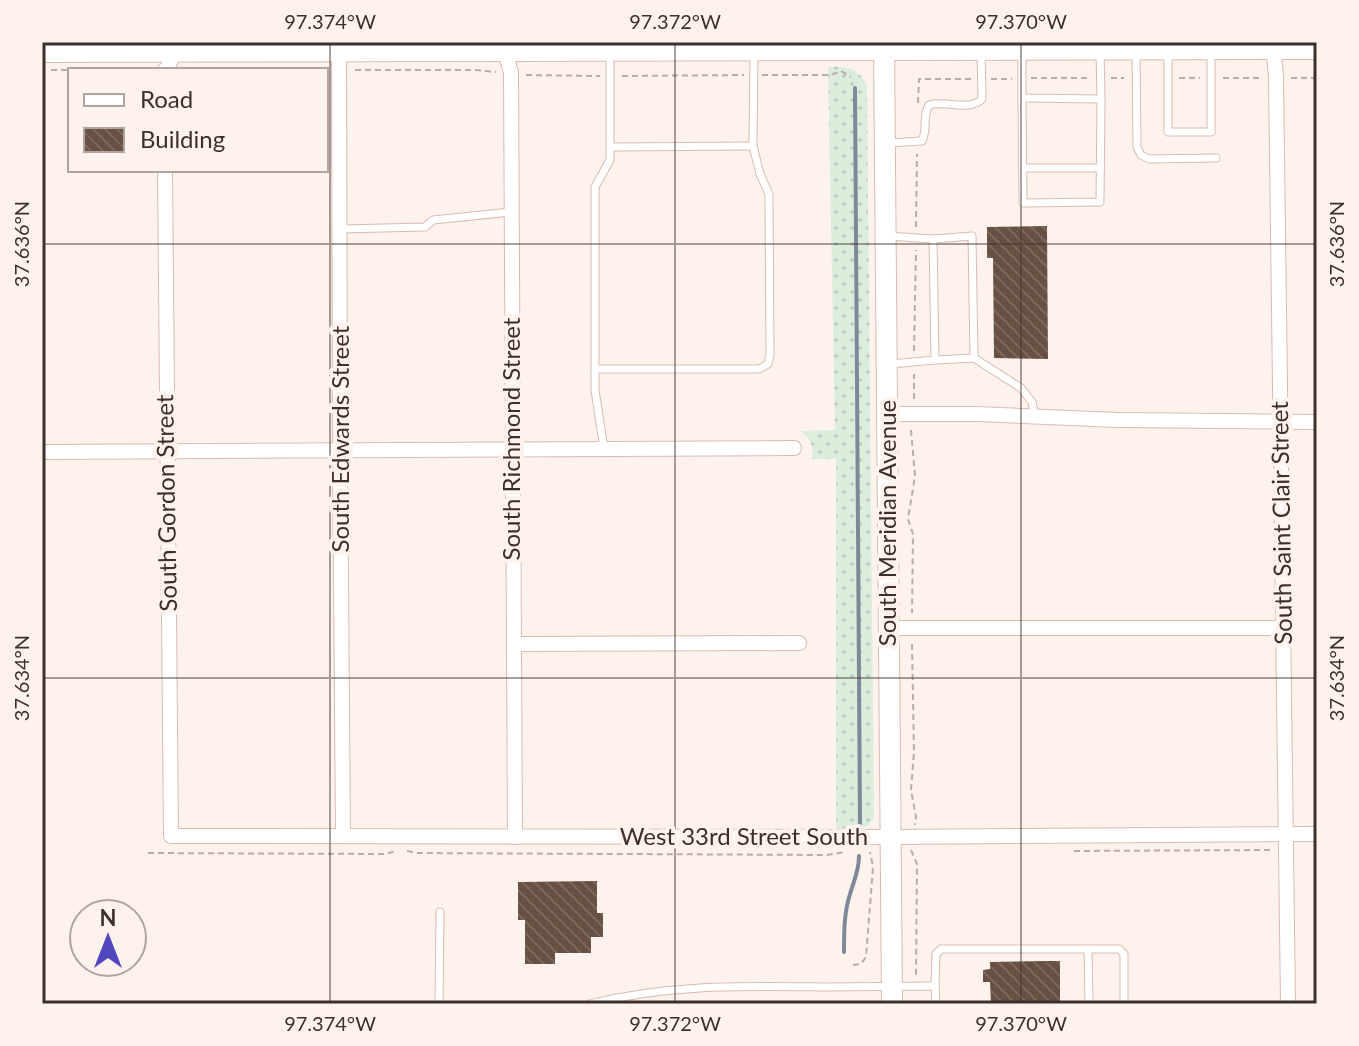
<svg xmlns="http://www.w3.org/2000/svg" width="1359" height="1046" viewBox="0 0 1359 1046" font-family="Lato,sans-serif">
<defs>
<pattern id="grass-dots" width="8" height="8" patternUnits="userSpaceOnUse" patternTransform="scale(2)"><rect width="8" height="8" fill="#dbeddb"/><path d="M2 2h.1M6 6h.1" fill="none" stroke="#bdccbc" stroke-width="1.8" stroke-linecap="round"/></pattern>
<pattern id="building-back-hatch" width="6" height="6" patternUnits="userSpaceOnUse" patternTransform="scale(2)"><rect width="6" height="6" fill="#685142"/><path d="M-1 5l2 2M0 0l6 6M5-1l2 2" fill="none" stroke="#7a675b"/></pattern>
</defs>
<rect width="100%" height="100%" fill="#fef2ec"/>
<path fill="url(#grass-dots)" d="M 828,67 C 846,66 861,69 867,87 L 874,817 C 868,833 850,828 836,829 L 836,459 L 812,459 C 815,447 810,438 801,431 L 835,430 Z"/>
<g fill="none" stroke-linecap="round" stroke-linejoin="round">
<g stroke="#7f8899" stroke-width="4">
<polyline points="855,88 860,826"/>
<path d="M 844,952 C 844,932 844,913 850,894 C 854,880 859,871 859,856"/>
</g>
</g>
<g fill="url(#building-back-hatch)">
<polygon points="1047,226 1048,359 994,358 993,258 987,258 987,227"/>
<polygon points="597,881 597,913 603,913 603,937 591,937 591,953 555,953 555,964 525,964 525,920 518,920 518,882"/>
<polygon points="1045,961 1060,961 1060,1004 991,1004 990,982 983,982 983,970 990,969 990,962"/>
</g>
<g fill="none" stroke-linecap="round" stroke-linejoin="round">
<g stroke="#d9bcaf" stroke-width="9">
<g id="lane">
<polyline points="1022,52 1022,98 1101,99 1100,52"/>
<polyline points="1136,52 1137,147 1141,155 1149,159 1216,158"/>
<polyline points="1168,52 1168,132 1211,132 1211,51"/>
<polyline points="1022,98 1023,203 1100,202 1101,99"/>
<path d="M 888,143 L 922,141 C 928,129 922,116 929,105 C 946,100 969,112 982,99 L 981,52"/>
<polyline points="611,147 753,146"/>
<polyline points="1023,168 1100,168"/>
<polyline points="340,229 425,227 433,220 511,212"/>
<polyline points="888,236 933,239 935,360 891,364"/>
<polyline points="933,239 972,236 974,358"/>
<polyline points="935,360 974,358 1021,388 1032,402 1035,417"/>
<polyline points="595,369 759,369 768,364 770,355 769,194 760,174 753,146 754,52"/>
<polyline points="604,449 595,390 595,187 610,160 610,53"/>
<polyline points="1088,949 1089,1004"/>
<polyline points="935,986 936,954 941,949 1119,949 1124,954 1124,1004"/>
<polyline points="439,1004 440,912"/>
<path d="M 589,1004 C 670,984 741,986 824,987 C 861,987 898,986 935,986 L 936,1004"/>
</g>
</g>
<g stroke="#d9bcaf" stroke-width="16">
<g id="street">
<polyline points="339,42 340,450 343,835"/>
<polyline points="503,42 511,73 515,837"/>
<polyline points="1273,42 1276,78 1288,1004"/>
<polyline points="165,70 168,67 177,46"/>
<polyline points="165,170 171,836 890,837 1317,834"/>
<polyline points="887,414 977,414 1118,420 1317,422"/>
<polyline points="42,452 794,448"/>
<polyline points="889,628 1283,628"/>
<polyline points="514,644 799,643"/>
</g>
</g>
<g stroke="#d9bcaf" stroke-width="22">
<g id="secondary">
<polyline points="884,42 892,1004"/>
<polyline points="42,52 1317,49"/>
</g>
</g>
<g stroke="#b9ada8" stroke-width="2" stroke-dasharray="6 4" stroke-linecap="butt">
<polyline points="51,70 90,70"/>
<polyline points="355,70 476,70 496,72"/>
<polyline points="526,75 600,76"/>
<polyline points="762,75 831,75 841,71 851,77"/>
<polyline points="622,76 744,75"/>
<polyline points="1031,78 1088,78"/>
<polyline points="1111,78 1124,78"/>
<polyline points="1179,78 1200,78"/>
<polyline points="1223,78 1260,78"/>
<polyline points="1291,78 1317,78"/>
<polyline points="991,79 1012,79"/>
<polyline points="918,103 919,79 972,79"/>
<polyline points="916,227 917,154"/>
<polyline points="914,351 916,250"/>
<polyline points="914,399 914,374"/>
<polyline points="911,430 915,476 908,519 913,534 912,613"/>
<polyline points="912,644 914,752 911,790 916,817 915,825"/>
<polyline points="911,850 917,864 916,975"/>
<polyline points="407,851 417,853 827,855 845,852"/>
<polyline points="1074,851 1271,850"/>
<polyline points="148,853 385,854 397,851"/>
<polyline points="853,965 861,964 866,957 873,867 870,852"/>
</g>
<use href="#lane" stroke="#fff" stroke-width="7"/>
<use href="#street" stroke="#fff" stroke-width="14"/>
<use href="#secondary" stroke="#fff" stroke-width="20"/>
</g>
<path fill="none" stroke="#3b302b" stroke-width="2" stroke-opacity="0.45" d="M 330,42 L 330,1004M 675,42 L 675,1004M 1021,42 L 1021,1004M 42,244 L 1317,244M 42,678 L 1317,678"/>
<g text-anchor="middle" stroke-width="8" stroke-linejoin="round" paint-order="stroke">
<g font-size="24" fill="#3b302b" stroke="#fef2ec">
<text transform="translate(341 439) rotate(-90)" y="8">South Edwards Street</text>
<text transform="translate(512 439) rotate(-90)" y="8">South Richmond Street</text>
<text transform="translate(167 503) rotate(-91)" y="8">South Gordon Street</text>
<text transform="translate(888 523) rotate(-90)" y="8">South Meridian Avenue</text>
<text transform="translate(1282 523) rotate(-91)" y="8">South Saint Clair Street</text>
<text x="744" y="845">West 33rd Street South</text>
</g>
</g>
<rect width="1359" height="1046" fill="none" stroke="#fef2ec" stroke-width="88"/>
<rect x="68" y="68" width="260" height="104" fill="#fef2ec" stroke="#b0a49f" stroke-width="2"/>
<rect x="84" y="94" width="40" height="12" fill="#ffffff" stroke="#b0a49f" stroke-width="2"/>
<text x="140" y="108" font-size="24" fill="#3b302b">Road</text>
<rect x="84" y="128" width="40" height="24" fill="url(#building-back-hatch)" stroke="#b0a49f" stroke-width="2"/>
<text x="140" y="148" font-size="24" fill="#3b302b">Building</text>
<g transform="translate(108 938)"><circle r="38" fill="#fef2ec" stroke="#b0a49f" stroke-width="2"/>
<path d="M0-6L14 30L0 20L-14 30Z" fill="#5147be"/>
<text y="-12" font-size="22" font-weight="bold" text-anchor="middle" fill="#3b302b">N</text>
</g>
<rect x="44" y="44" width="1271" height="958" fill="none" stroke="#3b302b" stroke-width="3"/>
<g font-size="20" text-anchor="middle" fill="#3b302b">
<text x="330" y="29">97.374°W</text>
<text x="675" y="29">97.372°W</text>
<text x="1021" y="29">97.370°W</text>
<text transform="translate(22 244) rotate(-90)" y="7">37.636°N</text>
<text transform="translate(1337 244) rotate(-90)" y="7">37.636°N</text>
<text transform="translate(22 678) rotate(-90)" y="7">37.634°N</text>
<text transform="translate(1337 678) rotate(-90)" y="7">37.634°N</text>
<text x="330" y="1031">97.374°W</text>
<text x="675" y="1031">97.372°W</text>
<text x="1021" y="1031">97.370°W</text>
</g>
</svg>
